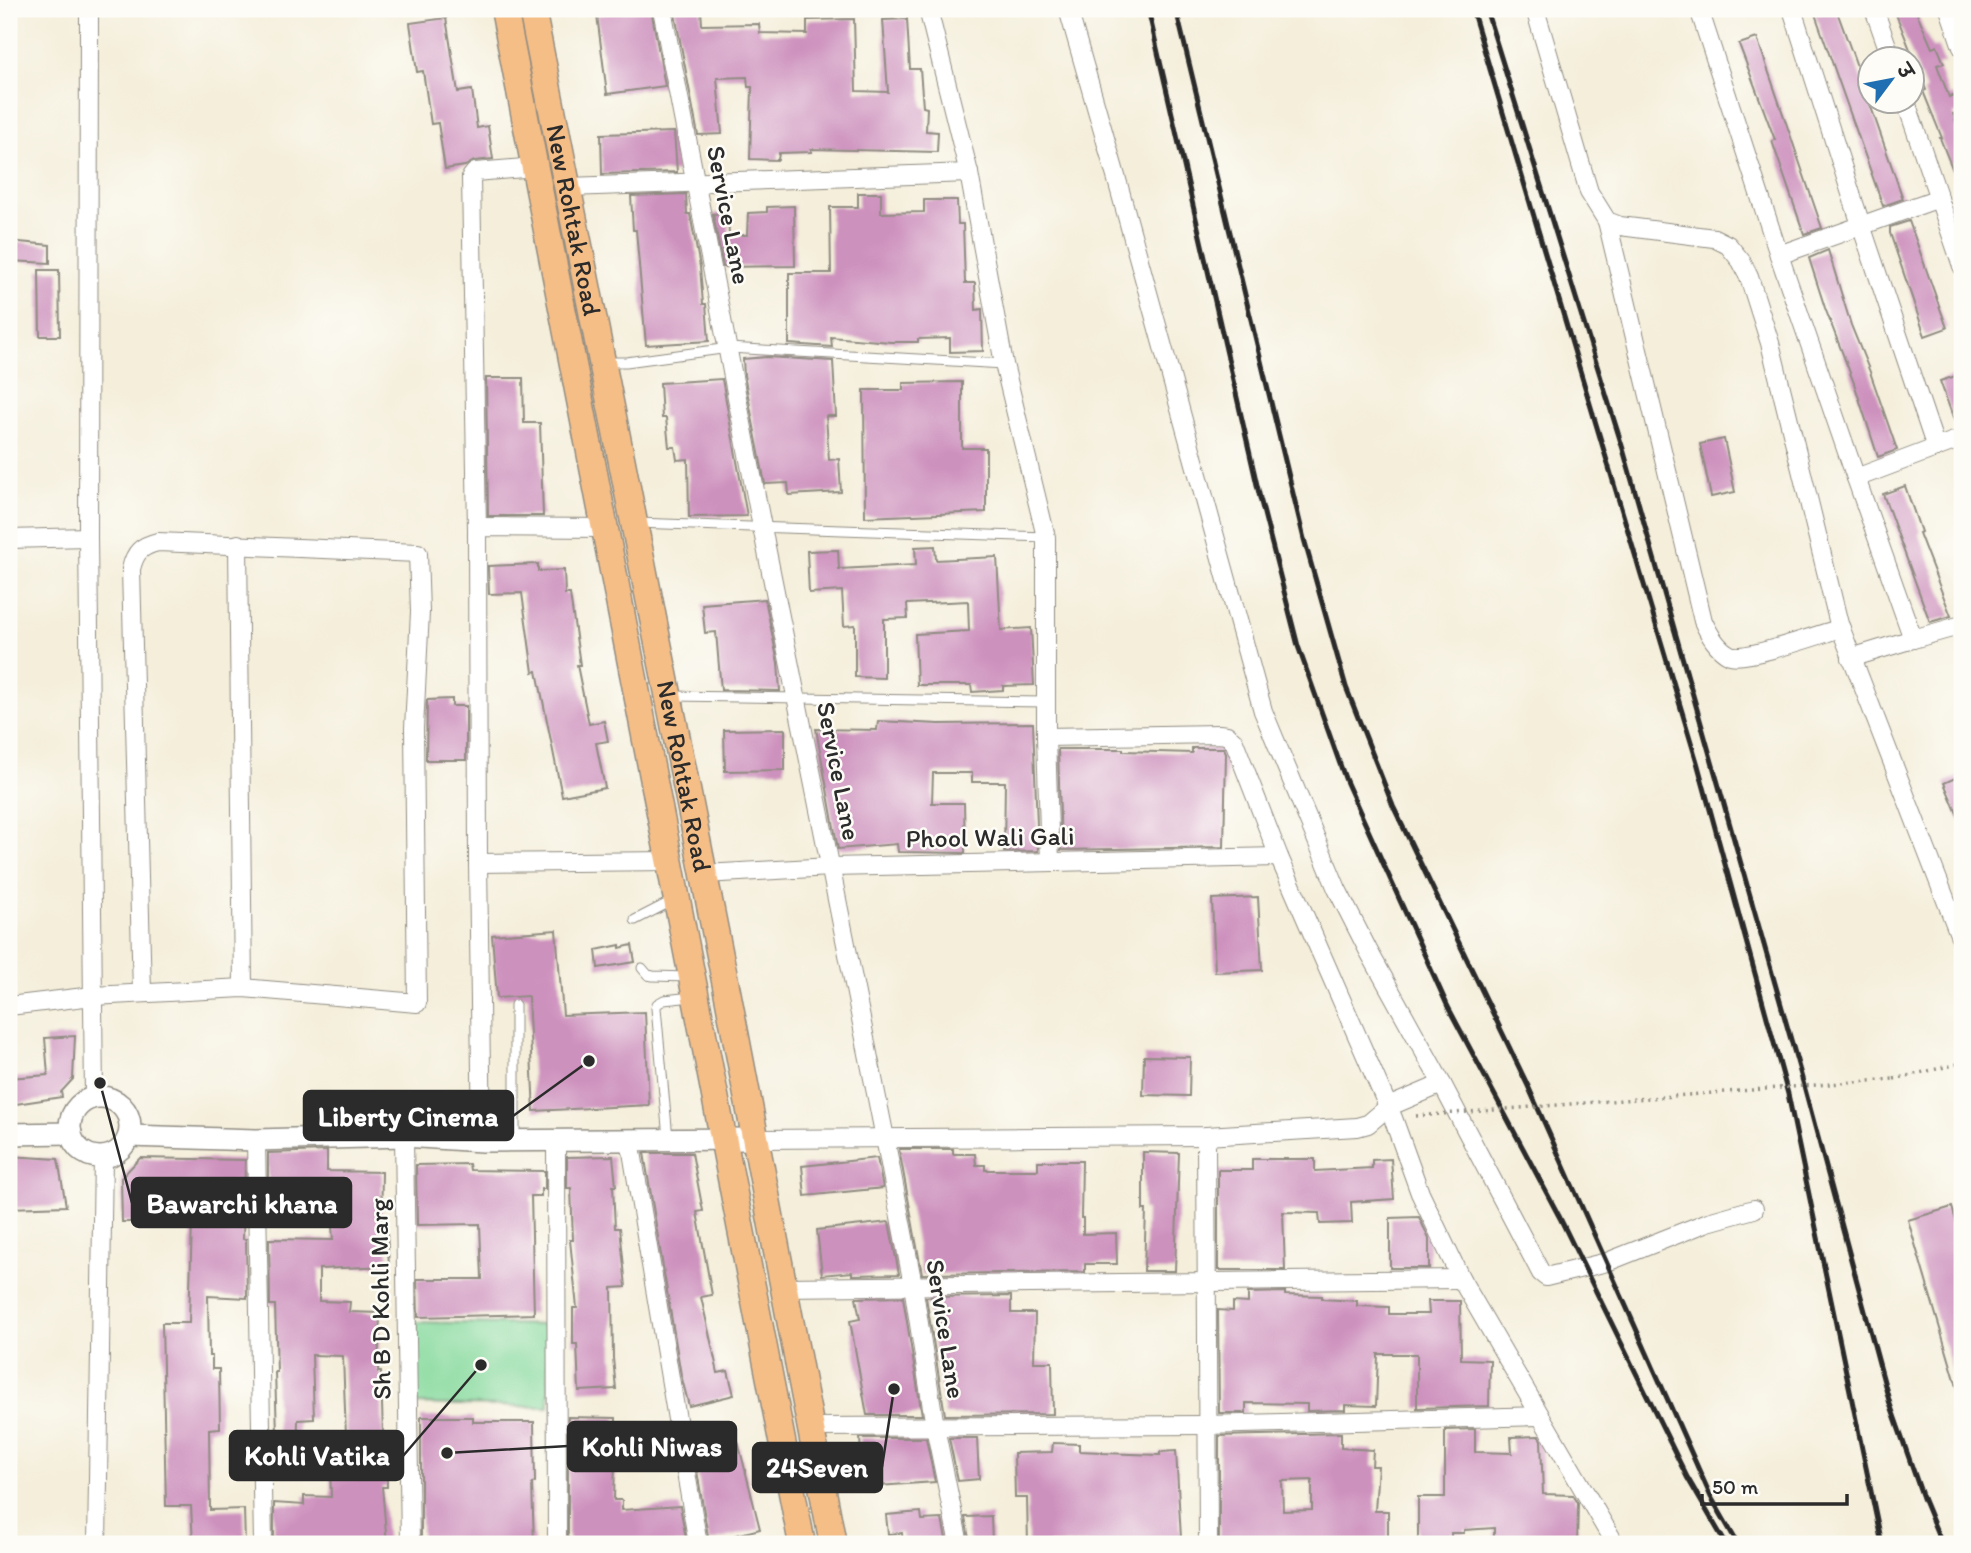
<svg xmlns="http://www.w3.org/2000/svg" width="1971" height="1553" viewBox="0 0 1971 1553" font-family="Itim,'Playpen Sans Deva',sans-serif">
<rect width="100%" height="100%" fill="#fdfcf7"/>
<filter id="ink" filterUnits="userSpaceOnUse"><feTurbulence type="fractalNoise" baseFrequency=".0143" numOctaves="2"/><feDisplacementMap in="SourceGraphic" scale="14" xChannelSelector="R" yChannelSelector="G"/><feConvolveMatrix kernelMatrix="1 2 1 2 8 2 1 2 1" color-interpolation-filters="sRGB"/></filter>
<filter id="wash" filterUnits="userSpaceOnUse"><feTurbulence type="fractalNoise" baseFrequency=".00686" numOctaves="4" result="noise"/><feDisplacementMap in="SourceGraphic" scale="28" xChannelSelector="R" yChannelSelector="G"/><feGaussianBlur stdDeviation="1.57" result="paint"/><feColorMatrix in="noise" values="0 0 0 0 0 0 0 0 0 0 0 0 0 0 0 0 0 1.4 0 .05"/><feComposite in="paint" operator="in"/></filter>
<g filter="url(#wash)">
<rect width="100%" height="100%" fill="#f4eeda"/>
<polygon fill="#85d99c" stroke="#588264" stroke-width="2" points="414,1322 548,1325 549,1407 414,1404"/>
<g id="blocks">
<g fill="#cd91be" fill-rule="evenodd">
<polygon points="646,9 651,9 665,86 607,94 597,15"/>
<polygon points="674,9 701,9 702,25 759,24 760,33 807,34 807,20 854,19 856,91 888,92 883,20 907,19 910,69 920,69 923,107 927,108 926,131 938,132 937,152 811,149 811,152 779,153 778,160 750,159 752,87 748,87 747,77 717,78 722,134 698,135"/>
<polygon points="1830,9 1836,9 1854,58 1903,199 1883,206 1815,14"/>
<polygon points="1894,9 1915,9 1932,48 1937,46 1944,63 1937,65 1949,97 1953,95 1960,112 1953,114 1962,140 1962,193 1940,138 1942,138 1923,91 1926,90"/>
<polygon points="446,18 458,92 472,90 477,128 488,126 493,159 474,161 465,166 445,169 438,123 431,124 423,71 417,72 410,23"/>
<polygon points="1757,38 1822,228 1804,234 1772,141 1775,140 1739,44"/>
<polygon points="674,132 677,172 602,174 601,134"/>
<polygon points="858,193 881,193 881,213 924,212 924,200 957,200 958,224 963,224 965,283 975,283 976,310 982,309 983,351 950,352 950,338 918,339 918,342 891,342 831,337 832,347 789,344 789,273 831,273 830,207 858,207"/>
<polygon points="686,194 687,214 690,214 700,267 703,304 706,304 709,341 646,345 636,230 633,230 631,196"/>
<polygon points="794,206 795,266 723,267 713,214 728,213 729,235 747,235 748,213 767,212 767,207"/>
<polygon points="1909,221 1947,328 1925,336 1890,233 1890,227"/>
<polygon points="9,241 50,245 50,263 9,261"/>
<polygon points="1828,250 1851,325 1870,372 1897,450 1878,457 1854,383 1825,308 1809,258"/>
<polygon points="39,270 59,270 60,336 40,336"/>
<polygon points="767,357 833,361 836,416 826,416 829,460 839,459 841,492 789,495 788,483 765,484 744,375 743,359"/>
<polygon points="1962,374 1962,427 1957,428 1940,381"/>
<polygon points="486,378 523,378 524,423 540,423 543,516 488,516"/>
<polygon points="722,379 747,516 689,517 688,459 677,460 675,447 669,447 666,418 662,418 660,383"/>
<polygon points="962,382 962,448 986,448 986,512 865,517 864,390 903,390 903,383"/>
<polygon points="1724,439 1735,492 1711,497 1700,444"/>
<polygon points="1905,486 1921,532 1919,533 1951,616 1930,622 1883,494"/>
<polygon points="935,546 936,560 997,557 1001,630 1031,628 1034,685 1003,686 1003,690 972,692 971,685 917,685 915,634 969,631 968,601 907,604 908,618 884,619 884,678 855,677 855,625 844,626 842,591 809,593 807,551 838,550 839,569 916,565 915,547"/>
<polygon points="538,564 538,571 564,570 565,594 570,594 580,665 577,665 589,724 604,721 608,741 596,743 605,788 562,796 537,671 533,672 522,593 489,594 488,566"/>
<polygon points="765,599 778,663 780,691 721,690 716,632 705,633 702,604"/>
<polygon points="452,699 452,706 466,706 466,760 426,760 427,700"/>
<polygon points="878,721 939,724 1033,723 1038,851 1004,852 1005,782 972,782 972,773 933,773 932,803 964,803 965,853 898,852 897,844 838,849 816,729 877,730"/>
<polygon points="785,729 785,770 725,771 724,730"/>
<polygon points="1192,748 1224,748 1226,753 1224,847 1061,850 1058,749 1123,749 1123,751 1192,753"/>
<polygon points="1962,775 1962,825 1944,783"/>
<polygon points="1258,897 1262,970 1215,972 1212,899"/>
<polygon points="556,930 563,1015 645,1012 649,1105 534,1111 528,996 497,998 492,935"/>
<polygon points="620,945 620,948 632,945 635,962 598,968 596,950"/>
<polygon points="75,1036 73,1079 61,1092 62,1097 9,1105 9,1078 48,1075 45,1038"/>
<polygon points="1144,1056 1190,1057 1189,1096 1143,1095"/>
<polygon points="899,1149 953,1149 953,1154 975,1154 976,1165 985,1165 985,1170 1038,1170 1038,1161 1082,1161 1081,1218 1083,1218 1083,1234 1116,1233 1117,1264 1085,1264 1085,1272 922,1274"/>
<polygon points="327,1151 327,1171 382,1172 381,1234 387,1233 389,1266 319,1269 319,1301 350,1302 349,1312 380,1313 378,1372 381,1372 383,1435 386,1435 387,1487 382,1487 387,1544 274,1544 274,1503 304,1505 304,1496 331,1497 329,1436 346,1436 343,1356 312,1355 314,1419 298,1420 297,1459 273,1459 272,1433 277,1433 275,1372 277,1372 275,1305 270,1305 269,1239 333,1240 331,1211 285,1210 285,1190 268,1190 268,1153"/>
<polygon points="1143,1152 1179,1153 1175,1271 1144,1271 1146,1210 1143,1210"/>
<polygon points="644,1153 692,1153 703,1211 697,1212 712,1295 701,1297 718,1373 728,1371 734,1395 689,1406 681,1375"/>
<polygon points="9,1156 58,1159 66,1206 9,1208"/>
<polygon points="613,1156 616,1186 613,1186 615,1228 620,1228 626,1287 612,1288 613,1358 616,1389 579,1391 577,1344 573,1344 573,1308 577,1308 570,1240 573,1240 571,1188 567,1188 567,1157"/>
<polygon points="140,1158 245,1160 243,1239 246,1239 247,1298 208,1296 209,1356 212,1356 212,1369 219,1369 220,1428 209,1429 210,1510 244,1509 245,1544 193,1544 191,1506 166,1506 162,1323 189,1323 192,1222 122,1222 121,1178"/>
<polygon points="877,1158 883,1188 805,1196 802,1166"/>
<polygon points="1252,1159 1315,1159 1315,1171 1372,1168 1372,1160 1391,1159 1394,1199 1351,1202 1352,1223 1320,1224 1319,1213 1283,1212 1285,1270 1218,1270 1218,1170 1252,1170"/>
<polygon points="469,1164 470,1170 545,1171 545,1189 541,1189 541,1196 531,1196 534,1314 418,1317 417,1279 482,1279 480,1224 417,1225 416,1165"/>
<polygon points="1952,1207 1962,1242 1962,1389 1958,1390 1908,1220"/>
<polygon points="1419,1217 1429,1239 1429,1268 1390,1268 1390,1218"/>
<polygon points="889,1222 899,1274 852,1275 852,1272 822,1275 817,1230"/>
<polygon points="1285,1292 1285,1295 1322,1296 1322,1299 1357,1301 1357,1306 1389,1307 1389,1314 1429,1314 1428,1301 1460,1301 1461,1359 1490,1360 1489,1406 1417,1408 1417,1354 1378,1354 1376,1406 1345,1405 1345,1410 1307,1411 1307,1404 1246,1403 1246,1413 1219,1413 1218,1310 1233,1311 1233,1302 1248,1303 1248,1293"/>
<polygon points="1011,1296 1011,1313 1035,1313 1034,1362 1052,1362 1053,1414 945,1415 926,1297"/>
<polygon points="903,1297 922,1415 867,1415 850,1321 860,1319 856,1298"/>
<polygon points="421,1417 473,1417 473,1422 534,1422 535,1482 532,1483 534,1544 421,1544"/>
<polygon points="568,1417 616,1418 614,1500 622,1500 622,1510 680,1506 687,1544 568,1544"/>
<polygon points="1475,1429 1475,1452 1512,1453 1511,1437 1539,1436 1541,1440 1543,1494 1573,1495 1578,1503 1577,1544 1494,1544 1494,1528 1464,1530 1464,1533 1451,1533 1451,1544 1418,1544 1418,1497 1445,1497 1445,1430"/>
<path d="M 1341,1433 L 1341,1448 L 1373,1450 L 1372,1466 L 1378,1466 L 1375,1511 L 1388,1511 L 1388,1544 L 1219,1544 L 1219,1436 ZM 1312,1480 L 1312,1510 L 1283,1511 L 1282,1481 Z"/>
<polygon points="860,1438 926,1438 935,1482 863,1487"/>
<polygon points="949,1438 977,1438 979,1479 958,1481"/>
<polygon points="738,1442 760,1529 709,1542 694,1453"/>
<polygon points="1053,1443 1079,1444 1079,1451 1102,1452 1102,1453 1160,1455 1160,1452 1176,1451 1181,1538 1163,1539 1163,1544 1028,1544 1027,1498 1015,1498 1014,1453 1052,1452"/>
<polygon points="921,1512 922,1520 942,1519 947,1544 903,1544 902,1533 888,1534 886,1515"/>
<polygon points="991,1516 992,1544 970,1544 965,1517"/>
</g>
</g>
</g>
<g filter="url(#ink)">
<use href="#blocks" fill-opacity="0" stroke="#908c82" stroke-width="2"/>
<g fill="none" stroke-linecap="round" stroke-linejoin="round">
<g stroke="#908c82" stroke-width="11">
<g id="service">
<polyline points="604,362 626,362 729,348 1004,364"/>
<polyline points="636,523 1046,537"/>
<polyline points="673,696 1045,702"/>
<polyline points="635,920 674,900"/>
<polyline points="642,968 648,975 653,976 689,977"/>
<polyline points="668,1138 656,1008 657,1004 664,1000 692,997"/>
<polyline points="515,1140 515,1005"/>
</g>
</g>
<g stroke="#908c82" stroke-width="20">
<g id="minor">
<polyline points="89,9 88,537 94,1097"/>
<polyline points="662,9 762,527 885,1138 913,1285 935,1427 959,1544"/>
<polyline points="928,9 969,173 1004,364 1046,537 1046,737 1219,734 1227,735 1234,741 1279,857 1393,1118 1420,1193 1461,1279 1615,1544"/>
<polyline points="1535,9 1589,192 1607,221 1620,226 1714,238 1728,245 1741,261 1749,277 1770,343 1839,624 1962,942"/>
<polyline points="1699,9 1779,255 1856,478 1962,438"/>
<polyline points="1792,9 1861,225 1936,448"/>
<polyline points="1874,9 1892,60"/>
<polyline points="1949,9 1962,47"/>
<polyline points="1906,102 1962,266"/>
<polyline points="568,187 969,173"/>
<path d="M 1607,221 L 1703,621 C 1709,634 1717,649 1730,655 C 1745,661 1821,634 1841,628"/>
<polyline points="1779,255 1939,198"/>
<polyline points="477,530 471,177 475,172 536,167"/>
<polyline points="9,539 88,537"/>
<polyline points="238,544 243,988"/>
<polyline points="1913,639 1962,625"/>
<polyline points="1851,658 1913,639 1856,478"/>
<polyline points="1046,737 1050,862"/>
<polyline points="478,863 671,861"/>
<polyline points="704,874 831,867 1279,857"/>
<path d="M 9,1006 L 93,996 L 243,988 L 417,1003 L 414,728 L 420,612 L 418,553 L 158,542 C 141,546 135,552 131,569 L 142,993"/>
<polyline points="1442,1084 1541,1273 1546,1277 1607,1262 1708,1222 1754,1209"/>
<polyline points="404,1136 410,1544"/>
<polyline points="1206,1136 1208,1544"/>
<polyline points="755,1139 1206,1136 1357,1127 1368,1124 1388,1107 1442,1084 1368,950 1337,889 1263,711 1117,180 1068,9"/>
<polyline points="256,1140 263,1544"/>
<polyline points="556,1140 557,1544"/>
<polyline points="630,1140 698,1544"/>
<polyline points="482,1141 478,863 477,527 606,528"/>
<polyline points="783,1287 1461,1279"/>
<polyline points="810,1427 1206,1425 1539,1416"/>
<polyline points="97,1544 103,1157"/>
</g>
</g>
<g stroke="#908c82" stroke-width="24">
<g id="tertiary">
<circle cx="100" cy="1127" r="30"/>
<polyline points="9,1134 71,1133"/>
<polyline points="129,1136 256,1140 404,1136 482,1141 755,1139"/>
</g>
</g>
<g stroke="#908c82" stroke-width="29">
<g id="primary">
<polyline points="504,9 802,1544"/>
<path id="s1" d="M 532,9 L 728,996 L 833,1544"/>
</g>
</g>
<polyline stroke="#908c82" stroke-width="3.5" stroke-dasharray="2 5" stroke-linecap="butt" points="1894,1079 1962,1063"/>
<use href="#service" stroke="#fff" stroke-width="9"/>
<use href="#minor" stroke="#fff" stroke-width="18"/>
<use href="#tertiary" stroke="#fff" stroke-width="21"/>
<use href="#primary" stroke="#f6be87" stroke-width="26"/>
<g stroke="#2b2b2b" stroke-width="5">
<polyline points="1148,9 1260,498 1298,646 1346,781 1448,1007 1560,1218 1687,1477 1726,1544"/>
<polyline points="1176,9 1304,539 1346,687 1393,806 1528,1086 1711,1497 1738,1544"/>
<polyline points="1472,9 1697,762 1788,1094 1882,1544"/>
<polyline points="1486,9 1623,449 1803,1082 1890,1404 1923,1498 1942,1544"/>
</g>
<polyline stroke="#908c82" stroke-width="3.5" stroke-dasharray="2 5" stroke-linecap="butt" points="1416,1116 1894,1079"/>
</g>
</g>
<g text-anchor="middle" stroke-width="5" stroke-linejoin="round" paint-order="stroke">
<g font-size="26" fill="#2b2b2b" stroke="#fdfcf7">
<text transform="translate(729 215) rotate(79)" y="9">Service Lane</text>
<text dy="9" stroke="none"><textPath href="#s1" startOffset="215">New Rohtak Road</textPath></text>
<text transform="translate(839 771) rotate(79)" y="9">Service Lane</text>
<text dy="9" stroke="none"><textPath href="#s1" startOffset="782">New Rohtak Road</textPath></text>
<text transform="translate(990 837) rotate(-1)" y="9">Phool Wali Gali</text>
<text transform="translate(380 1299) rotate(-91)" y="9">Sh B D Kohli Marg</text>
<text transform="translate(946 1329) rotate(81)" y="9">Service Lane</text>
</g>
</g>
<path fill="none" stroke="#2b2b2b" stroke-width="2.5" d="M589 1061L513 1116M100 1083L132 1203M447 1453L568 1446M481 1365L403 1456M894 1389L882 1467"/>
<g fill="#2b2b2b" stroke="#fdfcf7" stroke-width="2.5">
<circle cx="589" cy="1061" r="7"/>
<circle cx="100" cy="1083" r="7"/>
<circle cx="447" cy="1453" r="7"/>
<circle cx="481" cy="1365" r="7"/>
<circle cx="894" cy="1389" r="7"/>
</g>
<g fill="#2b2b2b" stroke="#2b2b2b" stroke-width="2.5">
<rect x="304" y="1091" width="209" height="49" rx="7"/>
<rect x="132" y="1178" width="219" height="49" rx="7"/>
<rect x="568" y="1422" width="168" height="49" rx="7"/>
<rect x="230" y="1431" width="173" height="49" rx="7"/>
<rect x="753" y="1443" width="129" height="49" rx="7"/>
</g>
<g font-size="28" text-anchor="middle" font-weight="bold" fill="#fff">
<text x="408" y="1126">Liberty Cinema</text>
<text x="242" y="1213">Bawarchi khana</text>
<text x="652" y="1456">Kohli Niwas</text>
<text x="317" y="1465">Kohli Vatika</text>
<text x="817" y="1477">24Seven</text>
</g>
<rect width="1971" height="1553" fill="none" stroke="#fdfcf7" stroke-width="35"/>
<g transform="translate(1891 80) rotate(58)"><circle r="33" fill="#fdfcf7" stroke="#a9a8a5" stroke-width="2"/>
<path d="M0-5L12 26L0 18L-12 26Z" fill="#1f6fb2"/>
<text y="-10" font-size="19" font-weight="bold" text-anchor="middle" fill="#2b2b2b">उ</text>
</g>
<path d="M1702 1494v10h145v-10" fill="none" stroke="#2b2b2b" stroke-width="3.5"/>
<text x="1712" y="1494" font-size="21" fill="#2b2b2b" stroke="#fdfcf7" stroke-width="5" paint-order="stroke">50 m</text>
</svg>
